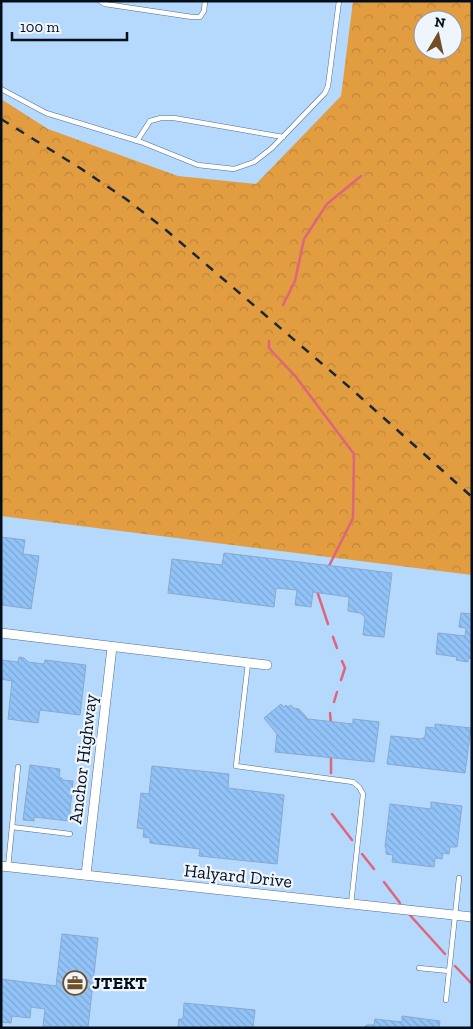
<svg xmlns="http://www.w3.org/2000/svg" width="473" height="1029" viewBox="0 0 473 1029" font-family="'Zilla Slab',serif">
<defs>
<pattern id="forest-crowns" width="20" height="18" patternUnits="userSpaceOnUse" patternTransform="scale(1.25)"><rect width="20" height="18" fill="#e29d41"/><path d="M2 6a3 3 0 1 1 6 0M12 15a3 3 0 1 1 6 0" fill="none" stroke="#c08638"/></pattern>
<pattern id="building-back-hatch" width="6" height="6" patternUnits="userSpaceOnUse" patternTransform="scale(1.25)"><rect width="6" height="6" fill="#92c3f8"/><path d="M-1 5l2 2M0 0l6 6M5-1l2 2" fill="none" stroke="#7ca6d4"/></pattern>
</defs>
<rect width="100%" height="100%" fill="#b5d8fd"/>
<path fill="url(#forest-crowns)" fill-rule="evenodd" d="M 353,1 L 472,1 L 472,575 L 1,516 L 1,99 L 48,129 L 178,176 L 256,184 L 341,96 ZM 423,20 L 453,20 L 453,50 L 423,50 Z"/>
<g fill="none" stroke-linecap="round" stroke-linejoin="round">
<g stroke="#de657c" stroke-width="2.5">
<polyline points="283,305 295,281 304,239 327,204 361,176"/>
<polyline points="269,341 269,348 296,377 354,454 353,518 328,568"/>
<polyline points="317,591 328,624"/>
<polyline points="333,637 337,648"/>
<polyline points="341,680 345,668 342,661"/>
<polyline points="334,702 337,692"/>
<polyline points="330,713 331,724"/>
<polyline points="331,757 331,773"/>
<polyline points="332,814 352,840"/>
<polyline points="362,854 374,869"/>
<polyline points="384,882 400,903"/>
<polyline points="408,913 445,954"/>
<polyline points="455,966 472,984"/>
</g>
</g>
<g fill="url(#building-back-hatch)" stroke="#88a9cd">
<polygon points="1,537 25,540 23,554 39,556 31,609 2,605 4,595 1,595"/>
<polygon points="224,553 392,573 384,637 363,635 365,617 360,613 348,611 349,597 313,592 311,607 295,605 297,590 276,588 274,607 168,593 172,559 222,565"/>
<polygon points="461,613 472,614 472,659 468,658 468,662 456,660 457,657 436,654 438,633 465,636 466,628 459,627"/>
<polygon points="19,657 24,658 28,662 44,664 45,660 86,665 80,715 40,710 38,723 8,719 12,681 1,679 1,660 18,662"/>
<polygon points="281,704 284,707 286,705 288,707 291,705 293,708 299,709 308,719 353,724 353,719 379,722 374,762 275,752 277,734 264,718"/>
<polygon points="435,724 471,728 465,773 387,764 391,736 421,739 425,737 426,727 435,728"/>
<polygon points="30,765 60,769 59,777 62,778 62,780 73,781 69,821 34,817 34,821 23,820"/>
<polygon points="152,766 229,774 228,788 284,795 277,864 199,856 200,849 150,843 150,838 143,837 144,829 137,828 141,793 149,794"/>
<polygon points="431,802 462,806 457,847 450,847 449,854 443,853 442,859 435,858 434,867 392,862 393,855 386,854 386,848 385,847 390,804 431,809"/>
<polygon points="62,934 98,938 88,1028 43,1026 45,1009 31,1007 30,1018 12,1016 11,1023 1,1022 1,979 56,986"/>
<polygon points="184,1003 255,1010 253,1027 256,1028 178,1028 179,1019 183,1019"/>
<polygon points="402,1016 440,1021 439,1028 363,1028 367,1025 374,1025 375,1019 402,1022"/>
</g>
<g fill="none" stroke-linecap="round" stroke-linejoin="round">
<g stroke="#4e6d8e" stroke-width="5.5">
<g id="lane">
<polyline points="100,1 105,4 192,17 200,17 204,11 205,1"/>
<polyline points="1,89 46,113 141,142 198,165 234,169 254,162 272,148 325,93 328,86 339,1"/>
<polyline points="137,141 150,121 161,118 174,118 283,137"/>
<polyline points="248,663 236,766 353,782 359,787 363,794 351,904"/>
<polyline points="12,827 70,834"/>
<polyline points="8,867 18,767"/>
<polyline points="419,968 449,971"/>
<polyline points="446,1000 459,878"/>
</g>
</g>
<g stroke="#4e6d8e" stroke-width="10">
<g id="street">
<polyline points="1,633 267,665"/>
<polyline points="1,866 472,917"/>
<polyline points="86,875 112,647"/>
</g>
</g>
<use href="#lane" stroke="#fff" stroke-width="4.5"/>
<use href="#street" stroke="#fff" stroke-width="9"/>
<polyline stroke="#1a2838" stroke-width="2.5" stroke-dasharray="9 9" stroke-linecap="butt" points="1,119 80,168 126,199 166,230 348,386 472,497"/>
</g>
<defs>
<g id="office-ring" transform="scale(1.25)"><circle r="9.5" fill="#eef5fd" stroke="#704f26" stroke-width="1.5"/><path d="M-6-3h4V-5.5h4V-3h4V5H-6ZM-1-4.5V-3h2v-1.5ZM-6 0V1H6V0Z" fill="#704f26"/></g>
</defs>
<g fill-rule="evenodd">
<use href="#office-ring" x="75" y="983"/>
</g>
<g text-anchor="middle" stroke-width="4.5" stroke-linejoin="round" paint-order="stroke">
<g font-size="18" fill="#040f1c" stroke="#eef5fd">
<text transform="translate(83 759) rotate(-83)" y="6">Anchor Highway</text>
<text transform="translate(238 876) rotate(6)" y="6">Halyard Drive</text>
</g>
<g font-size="18" font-weight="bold" fill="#040f1c" stroke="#eef5fd" text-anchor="start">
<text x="92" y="989">JTEKT</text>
</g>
</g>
<rect width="473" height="1029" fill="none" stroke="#040f1c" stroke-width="5"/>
<g transform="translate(438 35) rotate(9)"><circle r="24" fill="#eef5fd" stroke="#9099a3"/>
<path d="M0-4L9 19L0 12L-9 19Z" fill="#704f26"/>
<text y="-8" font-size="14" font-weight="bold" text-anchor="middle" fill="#040f1c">N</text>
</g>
<path d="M12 32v8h115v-8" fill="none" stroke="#040f1c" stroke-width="2.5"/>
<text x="20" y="32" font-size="15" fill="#040f1c" stroke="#eef5fd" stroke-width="4" paint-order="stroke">100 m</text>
</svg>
